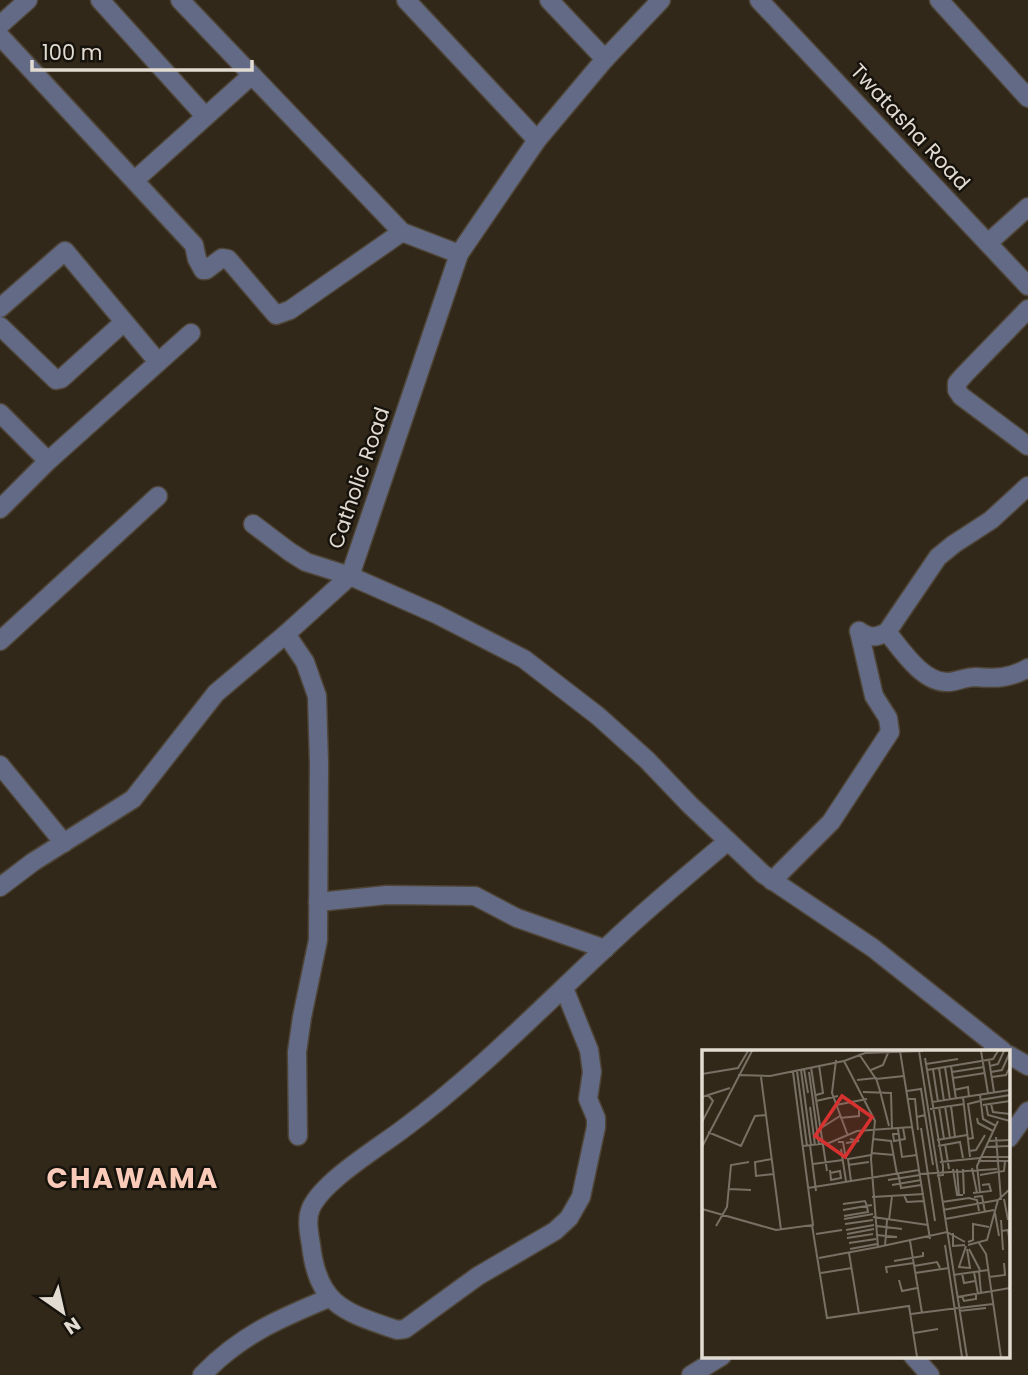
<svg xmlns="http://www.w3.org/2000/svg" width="1028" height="1375" viewBox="0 0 1028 1375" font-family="Poppins,sans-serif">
<rect width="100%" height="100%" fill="#32281a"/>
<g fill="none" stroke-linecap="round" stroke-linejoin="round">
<g stroke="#4e4537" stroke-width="21">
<g id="minor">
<polyline points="100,0 205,116"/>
<polyline points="180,0 402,232 459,254"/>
<polyline points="406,0 537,140"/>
<polyline points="549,0 605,59"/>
<polyline points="759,0 1028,286"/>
<polyline points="939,0 1028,98"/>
<polyline points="0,25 28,0"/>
<polyline points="0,36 194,245 197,259 203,270 206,270 222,258 228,259 276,315 290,310 402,232"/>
<polyline points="135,180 252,75"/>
<polyline points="988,243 1028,207"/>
<polyline points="0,308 65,251 158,362"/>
<polyline points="1028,309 964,375 957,383 957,390 961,396 1028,446"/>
<polyline points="0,326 56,380 61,379 124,322"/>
<polyline points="0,413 48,461"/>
<polyline points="0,509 48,461 191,333"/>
<polyline points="253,524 290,552 306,562 350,576 436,614 524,659 598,716 647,760 690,805 763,874 873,948 1003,1051"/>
<path d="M 859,631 C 870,638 876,638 887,632 L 938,557 L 954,544 L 991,520 L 1028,486"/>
<path d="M 887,632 C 901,649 923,684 949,682 C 958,681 966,677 976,677 C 995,679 1011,678 1028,668"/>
<polyline points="286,634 305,662 317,696 319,764 318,940 302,1017 297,1052 298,1136"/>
<polyline points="0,641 158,496"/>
<polyline points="0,765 64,843"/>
<polyline points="772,881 831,822 890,732 888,718 874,696 859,631"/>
<polyline points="0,887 33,862 133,799 216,693 286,634 350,576 459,254 537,140 605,59 661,0"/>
<polyline points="318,902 387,895 475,896 517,918 605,949"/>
<path d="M 564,988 L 589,1050 L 592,1072 L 588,1099 L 596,1118 L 596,1127 L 581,1197 L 569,1218 L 555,1231 L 478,1276 L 405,1329 L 397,1330 C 345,1312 318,1306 311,1245 C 309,1233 306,1219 311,1208 C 323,1181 378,1148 403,1129 C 487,1067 558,990 636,920 C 666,893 697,867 728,841"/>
<polyline points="1009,1055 1028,1066"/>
<polyline points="1009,1138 1028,1111"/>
<polyline points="913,1356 930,1375"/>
<path d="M 202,1375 C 241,1335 278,1319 329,1298"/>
<polyline points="691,1375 722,1356"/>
</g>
</g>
<use href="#minor" stroke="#636a85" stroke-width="18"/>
</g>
<g text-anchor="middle" stroke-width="5" stroke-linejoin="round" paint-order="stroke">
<g font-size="21" fill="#e2dbd2" stroke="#16120c">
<text transform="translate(910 127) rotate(47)" y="7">Twatasha Road</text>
<text transform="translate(359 478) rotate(-71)" y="7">Catholic Road</text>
</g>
<g font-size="28" font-weight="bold" letter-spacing="2" fill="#fbcbb9" stroke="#16120c">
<text x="133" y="1188">CHAWAMA</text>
</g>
</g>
<g transform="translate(702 1050)">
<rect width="308" height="308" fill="#32281a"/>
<path fill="none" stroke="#787064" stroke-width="2" d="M 198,1 L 228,189M 217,1 L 265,307M 279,1 L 286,43M 157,4 L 174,29 L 202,26M 223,8 L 241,116 L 241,125 L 235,126M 134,10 L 130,43 L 146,86M 287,10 L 292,42M 142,11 L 163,3 L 221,1M 224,14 L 256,9M 249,16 L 254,49M 288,16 L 296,14 L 302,1M 109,17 L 125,121M 243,17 L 248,50M 237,18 L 242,51M 102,19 L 106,43M 231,19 L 236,52M 99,20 L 109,95M 169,20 L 181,15 L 186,3M 225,20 L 291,9 L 296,1M 95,21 L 105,96M 107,22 L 117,95M 250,22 L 282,17M 289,22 L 300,20 L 308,2M 0,24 L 36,18 L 46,1M 36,25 L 68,26 L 142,11 L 173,71 L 169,109 L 176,197 L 245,182 L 263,192M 59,27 L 79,180M 290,27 L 304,25 L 308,17M 251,28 L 283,23M 155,30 L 174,28 L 178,41M 252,40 L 266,37 L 267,47M 178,41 L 187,76M 205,41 L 219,39 L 223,65M 161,42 L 189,43 L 190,79M 114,45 L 121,43 L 117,15M 278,45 L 281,69 L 294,76M 0,47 L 28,38M 261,47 L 268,107M 206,49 L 213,49 L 216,80M 278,50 L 308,45M 114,51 L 136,46M 230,52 L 308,40M 284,54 L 286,65 L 308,71M 289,54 L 291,62 L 308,64M 134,55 L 165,49M 281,55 L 308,51M 243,56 L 248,88M 249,56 L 253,87M 108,57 L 113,95M 237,57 L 242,89M 228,59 L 262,54M 215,67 L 223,65 L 231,115M 138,68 L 157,66 L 157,60M 275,68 L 276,73 L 291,81M 0,72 L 11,51 L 6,45M 119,78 L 138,66M 219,78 L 233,171M 196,79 L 200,107 L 215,105M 6,82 L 39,96 L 53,66 L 64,65M 196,84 L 191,84 L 192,91 L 203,89 L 201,78M 294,87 L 299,150M 171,89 L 189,91 L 195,124M 266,89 L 271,88 L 266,54 L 278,51M 235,90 L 265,85M 286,91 L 308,90M 136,92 L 141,92 L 144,109M 144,93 L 157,91 L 148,89M 243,94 L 247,119M 108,95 L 114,141M 101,96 L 127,93 L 155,81 L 210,77M 236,96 L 258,92 L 261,108M 0,97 L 50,1M 283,97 L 308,96M 139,99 L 144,131M 267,101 L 274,100 L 283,85M 169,103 L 192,105M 278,107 L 308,107M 70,109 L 53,112 L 54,126 L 72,124M 276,111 L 308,111M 238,112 L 278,108M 111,114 L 141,110M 146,115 L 167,112M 270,118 L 275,143M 251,119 L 255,145 L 261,145M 255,119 L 257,146M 261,119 L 262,144M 128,120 L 129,130 L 139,128 L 138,121 L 128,123M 196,123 L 199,138 L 219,135M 218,124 L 295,119M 278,125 L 302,121 L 303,111M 186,130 L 218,125M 149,131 L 146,109 L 169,105M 190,135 L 219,130M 106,138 L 217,120M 27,139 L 49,140M 278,142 L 275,116 L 296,71M 271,143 L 289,141 L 287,134 L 280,135M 202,145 L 205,152 L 222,151M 170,147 L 222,144M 272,147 L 280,146 L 283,162M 302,149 L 306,170M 240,152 L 267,148 L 275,150 L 277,161M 141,154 L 163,151 L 165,156M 0,159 L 74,180 L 111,175 L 91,22M 141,160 L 170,155M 241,160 L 296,150M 293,163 L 297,186M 142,166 L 166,162 L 165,156M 171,167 L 226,175M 142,169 L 171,164M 243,169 L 292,160M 187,170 L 190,146M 299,170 L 301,200M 143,174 L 171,170M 110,175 L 125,268 L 207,256 L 215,307M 14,176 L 25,157 L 29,115 L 47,112M 175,176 L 200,179M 144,180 L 172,175M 300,181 L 306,180 L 308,195M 251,183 L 251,196 L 263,195M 114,184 L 140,180M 145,184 L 172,179M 174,185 L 195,187M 145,188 L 171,184M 208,191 L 220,263M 266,192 L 271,190 L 271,174 L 287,177M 147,193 L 174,189M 277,193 L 284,204 L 299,307M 243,195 L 260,307M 266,195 L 285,190 L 296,150 L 308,139M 183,196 L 185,170M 148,199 L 175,194M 267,199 L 278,220M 147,203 L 157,264M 117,208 L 176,197M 192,211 L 221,206 L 221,202M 212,216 L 235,212 L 238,218M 256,217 L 268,218 L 265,199M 257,217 L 264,196M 277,221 L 279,243M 272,222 L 276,244M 119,223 L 150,218M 185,223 L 184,217 L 212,213M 213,223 L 247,218M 260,223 L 262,233 L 273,231M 251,225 L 286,220M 287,227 L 303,225 L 302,213M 197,230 L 200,241 L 215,238M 260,246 L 262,251 L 274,249 L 274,244M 255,247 L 308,238M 257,258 L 291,254M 257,261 L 284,258M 209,264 L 256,258M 212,283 L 236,279"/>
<path fill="#d73130" fill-opacity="0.15" stroke="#d73130" stroke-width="3.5" d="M 140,46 L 170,67 L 143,107 L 113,86 Z"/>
<rect width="308" height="308" fill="none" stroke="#e2dbd2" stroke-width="3.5"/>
</g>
<g transform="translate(63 1312) rotate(146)" stroke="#16120c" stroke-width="5" paint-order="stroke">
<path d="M0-5L12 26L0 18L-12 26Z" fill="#e2dbd2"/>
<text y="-10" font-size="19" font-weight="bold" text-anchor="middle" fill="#e2dbd2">N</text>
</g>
<path d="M32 60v10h220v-10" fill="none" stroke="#e2dbd2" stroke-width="3.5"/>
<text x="42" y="60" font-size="21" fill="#e2dbd2" stroke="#16120c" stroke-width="5" paint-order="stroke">100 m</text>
</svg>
